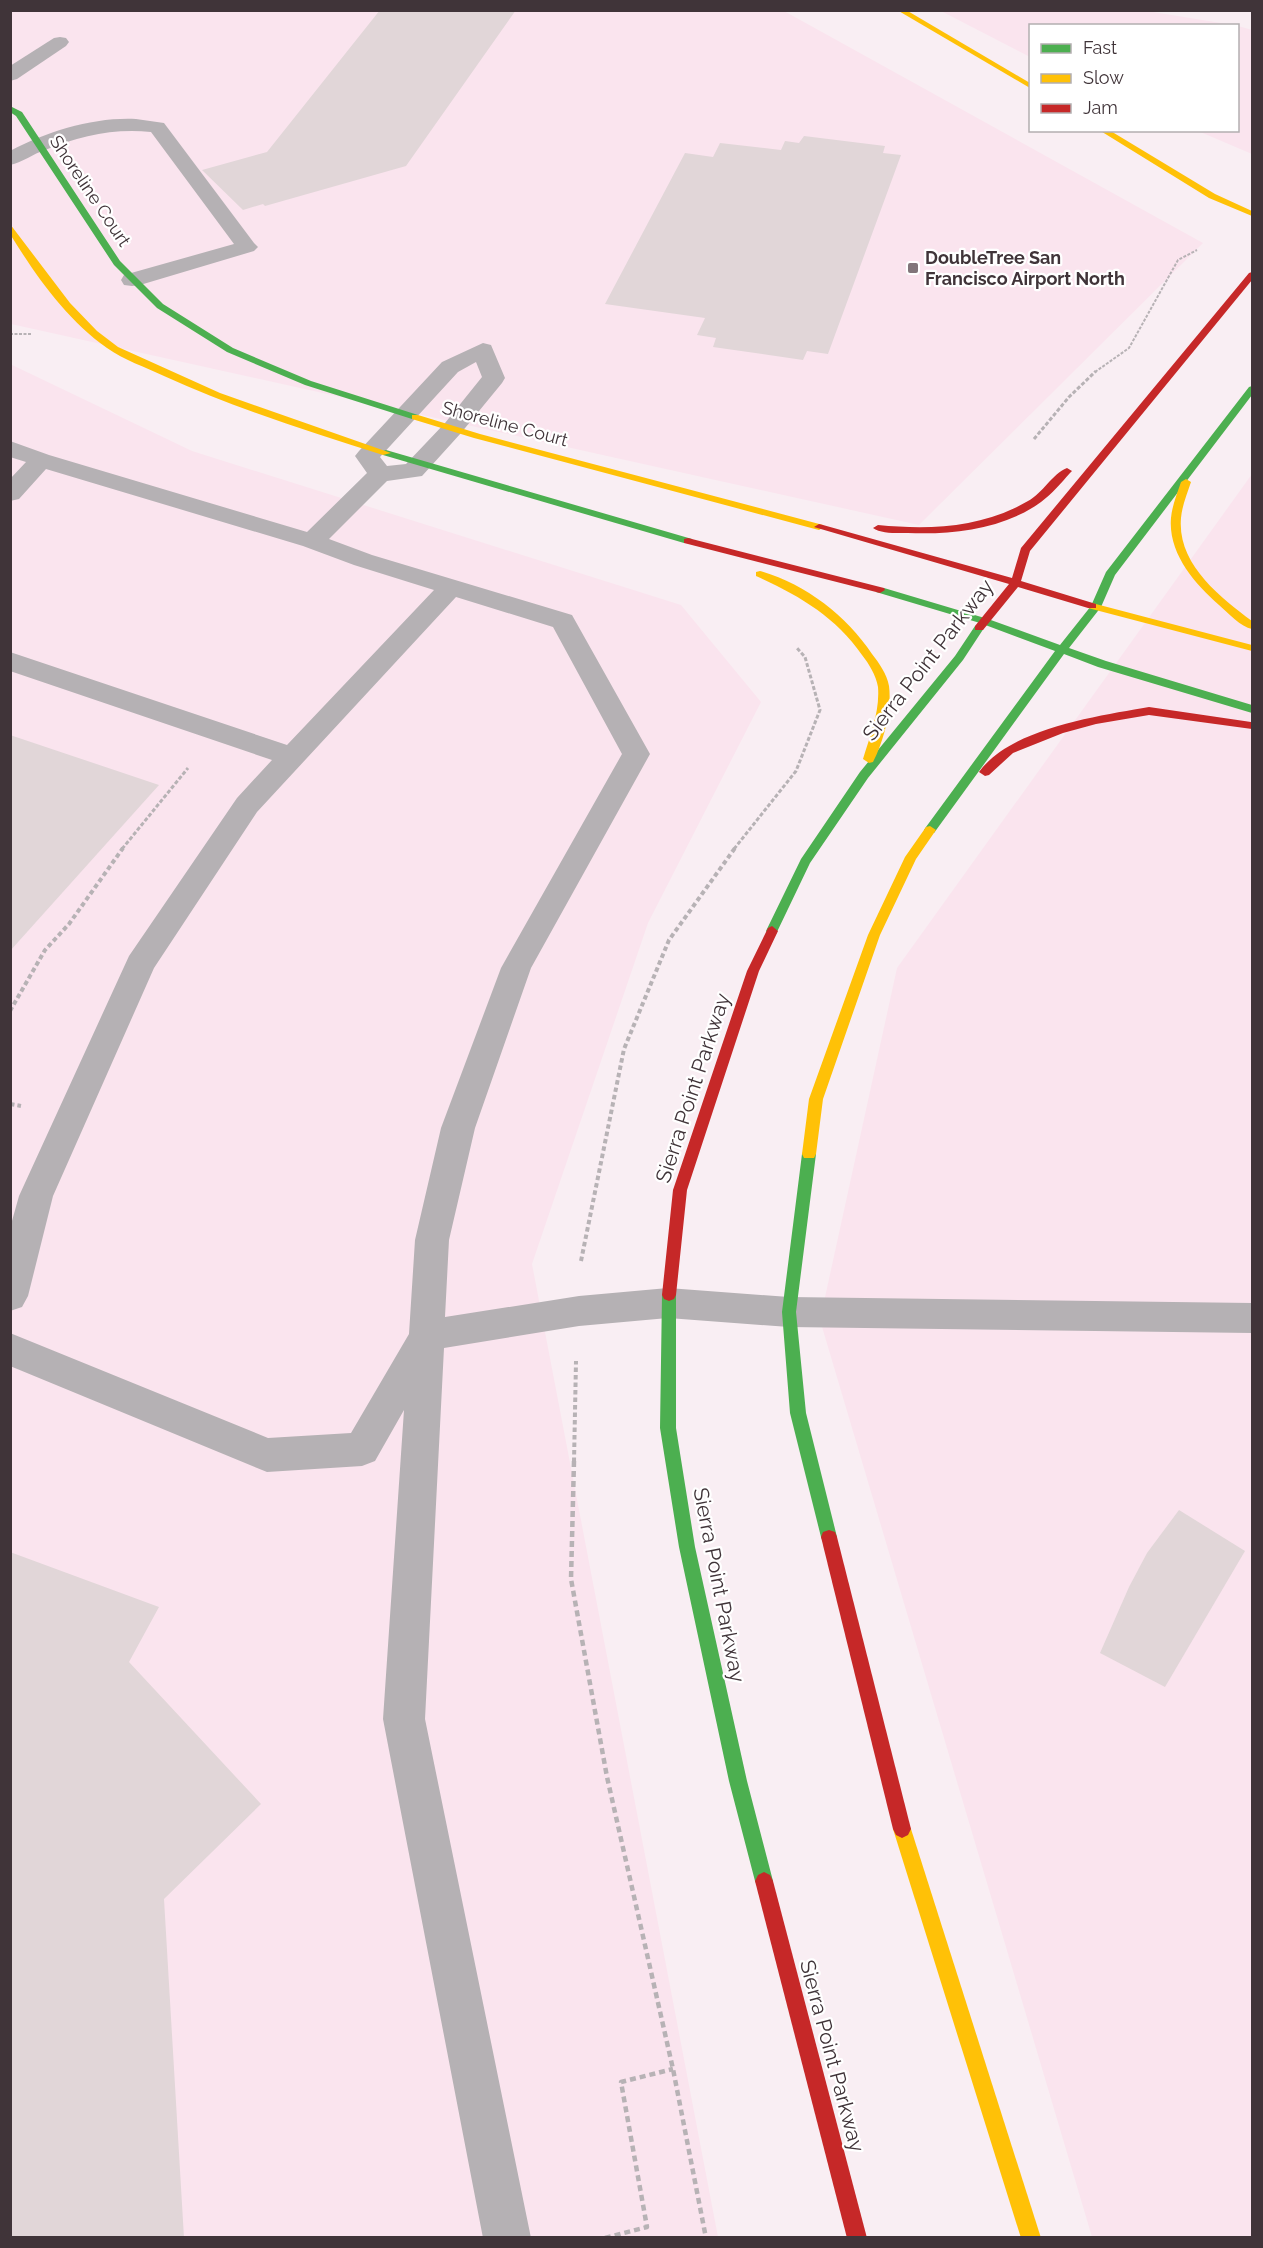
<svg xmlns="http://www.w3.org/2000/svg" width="1263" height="2248" viewBox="0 0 1263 2248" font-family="Raleway,sans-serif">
<rect width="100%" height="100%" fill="#f9eef3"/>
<g fill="#fae4ee">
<polygon points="11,11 784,11 1203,243 919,525 11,324"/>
<polygon points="941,11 1147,11 1233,25 1030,26 1030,57"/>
<polygon points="1238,26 1252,30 1252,154 1198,131 1238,130"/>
<polygon points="10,364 192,451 681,605 761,702 648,923 532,1264 718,2237 11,2237"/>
<polygon points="1252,474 1252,2237 1092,2237 820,1320 897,968"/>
</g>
<g fill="#e1d6d8">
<polygon points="380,10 516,10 406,166 265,206 263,204 243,210 202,170 267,152"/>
<polygon points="804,136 885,146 883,153 901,155 828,354 807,351 803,360 713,347 716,338 697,335 705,318 605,304 685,153 713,157 720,143 781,150 785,141 799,143"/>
<polygon points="10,735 159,785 10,951"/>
<polygon points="1179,1510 1245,1551 1165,1687 1100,1653 1129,1587 1147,1553"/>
<polygon points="10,1552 159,1607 129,1662 261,1804 164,1899 184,2238 10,2238"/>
</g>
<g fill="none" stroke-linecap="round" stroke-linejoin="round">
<g stroke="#b7b2b5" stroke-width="2" stroke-dasharray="3 1.5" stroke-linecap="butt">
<polyline points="10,334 31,334"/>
<polyline points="1095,372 1129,348 1178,260 1197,250"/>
</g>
<g stroke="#b7b2b5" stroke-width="3" stroke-dasharray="4 2" stroke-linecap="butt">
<polyline points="1034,439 1069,397 1096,371"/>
<polyline points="122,849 188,768"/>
<polyline points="734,849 796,771 820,710 805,657 796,647"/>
</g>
<g stroke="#b7b2b5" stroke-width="4" stroke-dasharray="4.5 3" stroke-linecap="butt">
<polyline points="10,1011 45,950 69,924 123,848"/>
<polyline points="10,1104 21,1106"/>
<polyline points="581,1261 624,1049 669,940 735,848"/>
<polyline points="574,1462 576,1361"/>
</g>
<g stroke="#b7b2b5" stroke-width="4.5" stroke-dasharray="6 4" stroke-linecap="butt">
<polyline points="574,1461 571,1579 607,1777 673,2069 706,2238"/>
<polyline points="605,2238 647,2227 621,2082 673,2069"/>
</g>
<g fill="#b5b1b4" fill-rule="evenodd">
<polygon points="60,37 66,38 69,42 66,46 17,79 10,81 10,66 54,38"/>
<path d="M 136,119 L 164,123 L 254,243 L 258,247 L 254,251 L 140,285 L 132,286 L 124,285 L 121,280 L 124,275 L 234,244 L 151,132 C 114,128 79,136 45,150 C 33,154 23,162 10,165 L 10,151 C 48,131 94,117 136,119 Z"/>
<path d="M 483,343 L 491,345 L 505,378 L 502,383 L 461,433 L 422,476 L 387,481 L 329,539 L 372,555 L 572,615 L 650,754 L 531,968 L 475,1128 L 449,1240 L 445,1317 L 579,1296 L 668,1288 L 789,1297 L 1252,1303 L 1252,1333 L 789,1327 L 668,1318 L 579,1326 L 444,1348 L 425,1719 L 531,2238 L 483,2238 L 383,1719 L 404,1410 L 375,1461 L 362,1466 L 267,1472 L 10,1366 L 10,1333 L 268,1438 L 351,1433 L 409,1334 L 415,1240 L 441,1128 L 501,968 L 622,754 L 553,627 L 456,597 L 257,812 L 154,968 L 53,1196 L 28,1296 L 22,1307 L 10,1311 L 10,1228 L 19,1196 L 129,956 L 237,798 L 272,760 L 10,671 L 10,652 L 287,745 L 434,590 L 354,565 L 303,546 L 46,469 L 19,499 L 10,501 L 10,479 L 26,462 L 10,457 L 10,441 L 49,455 L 307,532 L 367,473 L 355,456 L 359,451 L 442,362 ZM 476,362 L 482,377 L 445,423 L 406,464 L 387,466 L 380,457 L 458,372 Z"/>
</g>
<g fill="#4caf50" fill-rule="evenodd">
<polygon points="10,106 22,112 120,261 163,304 233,348 311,381 418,415 418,419 412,419 305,385 227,352 157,308 114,265 16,116 10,112"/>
<polygon points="1252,386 1252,395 1115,575 1101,607 1069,648 1106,661 1252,705 1252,713 1098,667 1064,654 934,833 926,833 924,830 926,827 1055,651 980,623 876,592 876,588 884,588 988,619 1060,645 1091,606 1106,572 1249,387"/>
<polygon points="386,450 692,539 693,541 692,543 684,543 383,455 383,451"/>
<polygon points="979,625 984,628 963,660 868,778 810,863 776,934 768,934 766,931 801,859 860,772 955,656 975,626"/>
<polygon points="809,1148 814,1150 816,1154 796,1312 806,1413 837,1537 835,1542 829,1544 823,1542 821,1537 790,1413 782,1312 802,1154 804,1150"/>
<polygon points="669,1289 674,1291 676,1295 676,1428 695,1547 747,1781 773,1881 770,1887 764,1890 758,1887 755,1881 729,1781 679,1547 660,1428 662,1295 664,1291"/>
</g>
<g fill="#ffc107" fill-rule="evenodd">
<polygon points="897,10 906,10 1030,83 1030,88"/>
<polygon points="1099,130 1109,130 1215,194 1252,211 1252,216 1209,198"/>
<path d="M 10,224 L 70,303 L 97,331 L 118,347 L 220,393 L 391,453 L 383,455 C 309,432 235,408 164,376 C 145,367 124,360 107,348 C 66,319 36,276 10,234 Z"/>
<polygon points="412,415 418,415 480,434 823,525 824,527 819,530 815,529 474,438 412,419"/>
<path d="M 1186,479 L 1191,482 C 1187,494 1182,506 1181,518 C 1177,564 1220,597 1252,621 L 1252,629 C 1241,627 1228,613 1219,605 C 1194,583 1168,553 1171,518 C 1172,506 1177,494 1181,482 Z"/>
<path d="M 760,571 C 805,584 846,615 872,654 C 879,663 887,674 889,686 C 892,709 884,741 873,762 L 869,763 L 863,759 C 870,736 880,712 878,687 C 876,675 869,664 862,655 C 835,616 798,595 756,576 L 756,572 Z"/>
<polygon points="1092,603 1252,645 1252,651 1088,608 1088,604"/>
<polygon points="930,826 936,830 916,859 880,935 823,1099 816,1154 814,1158 804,1158 802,1154 809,1099 868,935 905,857 926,827"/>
<polygon points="902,1820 908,1823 911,1829 1041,2238 1021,2238 893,1829 896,1823"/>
</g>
<g fill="#c62828" fill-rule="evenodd">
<polygon points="1252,272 1252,280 1030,551 1021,581 1096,604 1096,608 1088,608 1018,587 983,630 975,630 975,626 1009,584 814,527 819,524 823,525 1012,578 1021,548 1249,273"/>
<path d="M 1067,468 L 1072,471 L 1070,473 C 1061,483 1052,494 1041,502 C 1004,529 952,535 908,533 C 898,533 881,534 873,528 L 878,525 C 930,530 982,528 1028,501 C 1043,493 1052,474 1067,468 Z"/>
<polygon points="688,538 884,588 885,590 880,593 684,543 684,539"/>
<path d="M 1149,707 L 1251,722 L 1252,729 L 1149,715 L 1096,724 L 1063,733 L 1013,753 L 989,775 L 985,776 L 979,772 C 1011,728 1098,716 1149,707 Z"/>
<polygon points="772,926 778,931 759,971 687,1190 676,1295 674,1299 669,1301 664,1299 662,1295 673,1190 747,971 768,928"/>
<polygon points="829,1530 835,1532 837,1537 911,1829 908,1835 902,1838 896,1835 893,1829 821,1537 823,1532"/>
<polygon points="764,1872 770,1875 773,1881 867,2238 847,2238 755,1881 758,1875"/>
</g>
</g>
<rect fill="#81757a" stroke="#fff" stroke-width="2" x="907" y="262" width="12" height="12" rx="3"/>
<g text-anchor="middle" stroke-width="4.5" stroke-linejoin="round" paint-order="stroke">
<g font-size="18" fill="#403439" stroke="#fff">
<text transform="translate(90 191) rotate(56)" y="6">Shoreline Court</text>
<text transform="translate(505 424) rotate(15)" y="6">Shoreline Court</text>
</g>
<g font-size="18" font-weight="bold" fill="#403439" stroke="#fff" text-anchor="start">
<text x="925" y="264">DoubleTree San<tspan x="925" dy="21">Francisco Airport North</tspan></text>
</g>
<g font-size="21" fill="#403439" stroke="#fff">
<text transform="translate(928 660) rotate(-52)" y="7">Sierra Point Parkway</text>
<text transform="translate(693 1088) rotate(-72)" y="7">Sierra Point Parkway</text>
<text transform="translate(719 1585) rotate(79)" y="7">Sierra Point Parkway</text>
<text transform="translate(832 2056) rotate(75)" y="7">Sierra Point Parkway</text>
</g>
</g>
<rect width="1263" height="2248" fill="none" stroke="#403439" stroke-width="24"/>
<rect x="1029" y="24" width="210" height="108" fill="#ffffff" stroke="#b3aeb0" stroke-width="1.5"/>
<rect x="1041" y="44" width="30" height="9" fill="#4caf50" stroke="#b3aeb0" stroke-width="1.5"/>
<text x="1083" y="54" font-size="18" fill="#403439">Fast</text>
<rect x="1041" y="74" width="30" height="9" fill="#ffc107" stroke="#b3aeb0" stroke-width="1.5"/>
<text x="1083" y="84" font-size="18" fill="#403439">Slow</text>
<rect x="1041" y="104" width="30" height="9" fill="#c62828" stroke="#b3aeb0" stroke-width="1.5"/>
<text x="1083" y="114" font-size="18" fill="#403439">Jam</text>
</svg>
